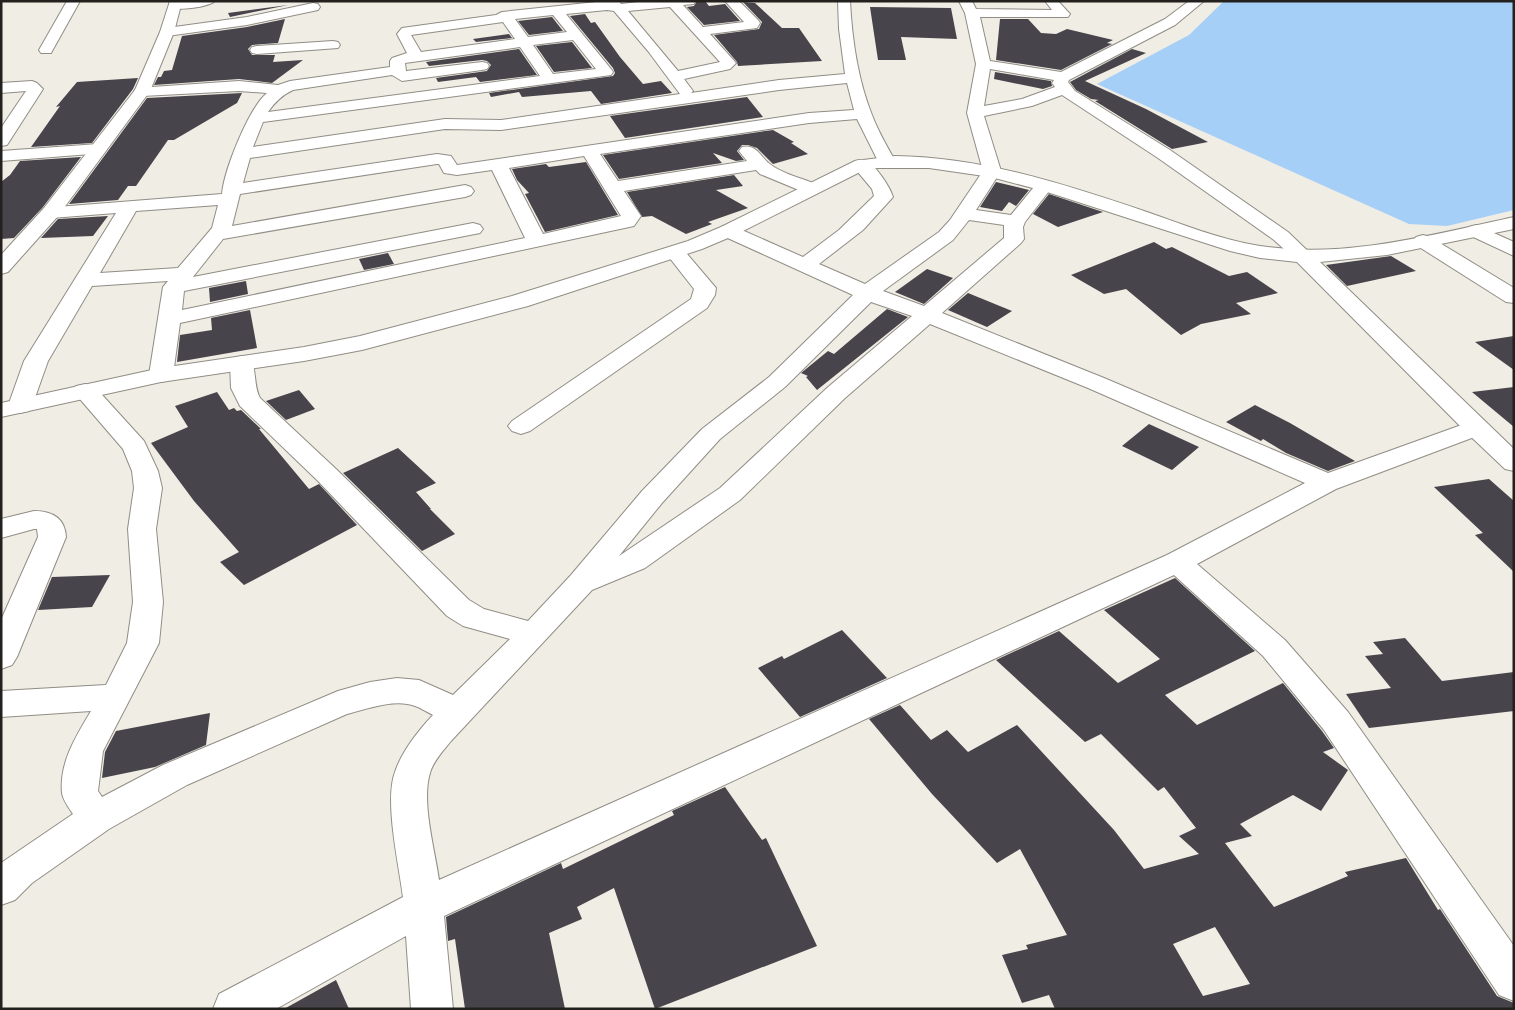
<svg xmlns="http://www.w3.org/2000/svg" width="1515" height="1010" viewBox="0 0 1515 1010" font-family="'Noto Serif',serif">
<rect width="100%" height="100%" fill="#f0ede4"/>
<polygon fill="#a6cff8" points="1224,1 1514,1 1514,210 1447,226 1409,224 1097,84 1189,35"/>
<g fill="#47444b" fill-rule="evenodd">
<polygon points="697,1 705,1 709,6 725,4 740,21 704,25 687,7 694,6"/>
<polygon points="743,2 755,3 782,28 799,28 822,61 738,66 737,62 714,35 759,29 762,22"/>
<polygon points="288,5 230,17 228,13"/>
<polygon points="870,7 951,8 957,39 901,37 906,60 878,60"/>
<polygon points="585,14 591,23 595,22 620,57 643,84 661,81 672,93 601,104 591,91 522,97 519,92 491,97 489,93 613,76 615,73 613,68 570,16"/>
<polygon points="552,17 563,31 529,35 518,21"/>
<polygon points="285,19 278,43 252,45 248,49 252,55 275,55 273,62 303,60 272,83 239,79 154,85 158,77 161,77 164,71 172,70 182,36 247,27"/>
<polygon points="1000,19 1028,19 1041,33 1056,34 1067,29 1113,40 1107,43 1112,44 1061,70 996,60"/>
<polygon points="509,34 512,38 476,42 473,39"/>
<polygon points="572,42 592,68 554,72 536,46"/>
<polygon points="519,49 537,75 480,82 476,77 438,82 436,78 487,71 491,65 487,61 482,60 429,66 426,62"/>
<polygon points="1132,49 1146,53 1085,81 1146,109 1208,142 1172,149 1095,101 1099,100 1091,99 1076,90 1070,82"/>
<polygon points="995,72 1051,81 1052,86 1043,89 994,79"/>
<polygon points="138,78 133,89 92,143 31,147 60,106 56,107 77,82"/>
<polygon points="242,93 237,103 174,140 168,140 136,186 128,186 118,200 69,204 147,98"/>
<polygon points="747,97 763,117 625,138 610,116"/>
<polygon points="773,130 794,142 791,143 808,154 773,164 757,148 748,145 742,145 737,151 744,160 736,161 713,153 722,163 619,179 603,155"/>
<polygon points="81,157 43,207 14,238 1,239 1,182 10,175 20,161"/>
<polygon points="586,162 618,215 545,232 525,194 529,193 517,180 512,169 546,164 549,167"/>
<polygon points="734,175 743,186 716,190 748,208 708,222 712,224 686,234 652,216 642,217 627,192"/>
<polygon points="996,182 1029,190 1016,206 1009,202 1002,211 980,207"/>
<polygon points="1049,194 1103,212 1058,227 1033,214"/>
<polygon points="108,216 93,236 41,238 58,219"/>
<polygon points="1154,242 1166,249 1172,247 1229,276 1247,272 1278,293 1236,303 1251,314 1201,324 1181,335 1126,289 1104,294 1071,275"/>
<polygon points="388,253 394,264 364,270 359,259"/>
<polygon points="1391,256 1416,271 1347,286 1326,265"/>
<polygon points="927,269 953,278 924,304 895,292"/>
<polygon points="246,281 248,294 210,302 209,288"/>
<polygon points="968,293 1012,311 987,327 948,310"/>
<polygon points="887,309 908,317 817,390 806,377 808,376 801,373 828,351 834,354"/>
<polygon points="250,310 257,348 177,362 180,335 212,330 211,318"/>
<polygon points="1514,336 1514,370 1475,342"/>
<polygon points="1514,387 1514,427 1472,392"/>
<polygon points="299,390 315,409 286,420 266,401"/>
<polygon points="217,392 229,410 234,408 237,411 241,410 261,429 259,429 309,489 319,484 357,525 244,585 220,562 239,552 194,501 151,443 188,427 175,406"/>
<polygon points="1255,405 1290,423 1355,461 1328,471 1286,453 1263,439 1261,441 1226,422"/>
<polygon points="1149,424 1199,447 1172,470 1122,446"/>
<polygon points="398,448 436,483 416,492 431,509 430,509 455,534 422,551 343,473"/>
<polygon points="1489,479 1514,501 1514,572 1475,535 1483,533 1434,487"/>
<polygon points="110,575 92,607 38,610 52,577"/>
<path d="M 1175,578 L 1255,651 L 1165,695 L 1197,725 L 1283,683 L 1322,731 L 1334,748 L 1323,752 L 1348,770 L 1321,811 L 1293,795 L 1240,824 L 1252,836 L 1225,843 L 1274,907 L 1348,876 L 1345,872 L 1406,858 L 1438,910 L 1440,909 L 1497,996 L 1514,1003 L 1514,1009 L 1055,1009 L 1049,995 L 1022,1003 L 1002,955 L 1028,949 L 1026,945 L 1067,935 L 1020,849 L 997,863 L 932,794 L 869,719 L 900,705 L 931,740 L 947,730 L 968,752 L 1017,725 L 1114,830 L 1144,869 L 1199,854 L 1179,836 L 1196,828 L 1164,787 L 1158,791 L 1101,734 L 1085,742 L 996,660 L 1059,631 L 1118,683 L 1160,659 L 1104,610 ZM 1215,927 L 1250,984 L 1203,996 L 1173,944 Z"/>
<polygon points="842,630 887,678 800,717 758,668 782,656 784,659"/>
<polygon points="1405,638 1442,681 1514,672 1514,711 1369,728 1346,694 1391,688 1365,656 1383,654 1373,642"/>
<polygon points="210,713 206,745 155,767 102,778 105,752 116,731"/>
<polygon points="725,787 762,840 766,838 817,946 655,1009 614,888 577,907 582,919 549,933 565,1009 465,1009 455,939 448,941 446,917 561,863 563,869 674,815 672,811"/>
<polygon points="336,980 349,1009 284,1009"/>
</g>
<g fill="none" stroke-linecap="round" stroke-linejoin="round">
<g stroke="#918d85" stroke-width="2">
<g id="minor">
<polygon points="67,1 80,1 51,53 41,53 39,50"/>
<path d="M 181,1 L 215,1 C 209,7 174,12 169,6 L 170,3 Z"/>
<path d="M 606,1 L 619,1 L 621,4 L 646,1 L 695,1 L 694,4 L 683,5 L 703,27 L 744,22 L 725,1 L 739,1 L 758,20 L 760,23 L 757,28 L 710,34 L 736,63 L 730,69 L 684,79 L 693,91 L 691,93 L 779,80 L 845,74 L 839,29 L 838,1 L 850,1 C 852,40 858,80 872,115 C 878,131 887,146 895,161 L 892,165 L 886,166 L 880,165 L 857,119 L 809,123 L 600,154 L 618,181 L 747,161 L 739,151 L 742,147 C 758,143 761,160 774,167 C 787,175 804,179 818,185 L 821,189 L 818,193 L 812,194 L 806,193 L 760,174 L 756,170 L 624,191 L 641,216 L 634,226 L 180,323 L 173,375 L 169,380 L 161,382 L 153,380 L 149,375 L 163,287 L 168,281 L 92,286 L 48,361 L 32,406 L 29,411 L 20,413 L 11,411 L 8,406 L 24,361 L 116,213 L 51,218 L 44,216 L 42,212 L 44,208 L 222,194 C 224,171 248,109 267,93 L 239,91 L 142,96 L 137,94 L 134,91 L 137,88 L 239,81 L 278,85 L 290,81 L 390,67 L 390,61 L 392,58 L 407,53 L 397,34 L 402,28 L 496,15 L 502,12 ZM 670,7 L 720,62 L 678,71 L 628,11 ZM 607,10 L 614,11 L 648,51 L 680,94 L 501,120 L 445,119 L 253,147 L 263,122 L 611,75 L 613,72 L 611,69 L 566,14 ZM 553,15 L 567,32 L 528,37 L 515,19 ZM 503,22 L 515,39 L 421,52 L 411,35 ZM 573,40 L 596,69 L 553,74 L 533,45 ZM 520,47 L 540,76 L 268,112 C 275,102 282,95 293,90 L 392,75 L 402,81 L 482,70 L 487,69 L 489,66 L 487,63 L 482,62 L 406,71 L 405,63 ZM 847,83 L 854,110 L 809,113 L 457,165 L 451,156 L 437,154 L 243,183 L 250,158 L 445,129 L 501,130 L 779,90 ZM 584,156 L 621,216 L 543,234 L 509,168 ZM 437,164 L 439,164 L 444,173 L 457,175 L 492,170 L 525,238 L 182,310 L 184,291 L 480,233 L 483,229 L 480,225 L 473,223 L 193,277 L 223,239 L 465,197 L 471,195 L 474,191 L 471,187 L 465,185 L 232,226 L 240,194 ZM 218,205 L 212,228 L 178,268 L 100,273 L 136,211 Z"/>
<path d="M 959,1 L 972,1 L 976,9 L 1052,10 L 1045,1 L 1058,1 L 1070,14 L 1068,17 L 980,17 L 990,61 L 1061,72 L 1165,19 L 1189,1 L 1204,1 L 1175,25 L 1069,80 L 1068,82 L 1075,91 L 1170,150 L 1288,232 L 1314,257 L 1311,261 L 1304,263 L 1297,261 L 1274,240 L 1158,158 L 1062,95 L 1032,106 L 984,116 L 1001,171 L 976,210 L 1011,215 L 1038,182 L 1044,181 L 1050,182 L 1053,186 L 1025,222 L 1023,227 L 1024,239 L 1021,243 L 942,313 L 1104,378 L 1328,473 L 1467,423 L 1476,420 L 1485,423 L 1489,428 L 1485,433 L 1336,489 L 1197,564 L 1285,640 L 1348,712 L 1514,946 L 1514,1001 L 1499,995 L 1324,730 L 1263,656 L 1174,575 L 444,916 L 453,1009 L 411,1009 L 406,936 L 276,1009 L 213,1009 L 219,994 L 403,897 C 399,865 384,801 395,772 C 402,751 418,731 433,715 C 427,712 421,708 415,706 C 395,698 367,709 347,714 L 187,785 L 109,829 L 32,883 L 15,900 L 1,905 L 1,863 L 73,814 C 69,808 63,800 62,793 C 59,763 76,736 91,711 L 1,717 L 1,691 L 106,685 L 127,643 L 133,602 L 128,529 L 134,488 L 132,471 L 123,449 L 73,391 L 76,386 L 85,384 L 94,386 L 144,441 L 158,471 L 162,488 L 156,529 L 163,602 L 159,643 L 103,751 L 98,791 L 102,797 L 163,765 L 338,691 L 370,682 L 397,678 L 419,680 L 453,695 L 510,639 L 463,626 L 447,616 L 318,481 L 240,406 L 231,388 L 230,363 L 234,358 L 242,356 L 250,358 C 257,368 253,385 260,398 L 336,469 L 469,600 L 484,609 L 528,621 L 571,575 L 642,491 L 702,429 L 769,377 L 853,295 L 721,235 L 718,231 L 721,227 L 728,225 L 735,227 L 803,257 L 839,230 L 874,196 L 872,189 L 852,165 L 855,161 C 859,160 863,159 867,161 C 876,166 890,187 893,197 L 863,230 L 819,264 L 865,284 L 939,232 L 950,220 L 983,171 L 967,113 L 976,64 L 965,13 ZM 990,69 L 1054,80 L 1052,83 L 1055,87 L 1022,99 L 984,106 ZM 969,220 L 1004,225 L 1004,238 L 924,306 L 883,291 L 953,240 ZM 871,302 L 912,316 L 827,388 L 720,488 L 619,556 L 662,503 L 720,439 L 785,387 ZM 930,324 L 1088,388 L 1305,483 L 1167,555 L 439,880 C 435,850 421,802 430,773 C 433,761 444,750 451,741 L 592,590 L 645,568 L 740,500 L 845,398 Z"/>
<polygon points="313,3 318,4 320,7 318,10 247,25 167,36 160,32 167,28 247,17"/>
<polygon points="333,41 338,42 340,45 338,48 257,54 252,53 250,50 252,47 257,46"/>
<polygon points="32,81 37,83 43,89 7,145 1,146 1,128 26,91 1,93 1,83"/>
<polygon points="98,144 104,145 107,149 104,153 1,161 1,151"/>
<polygon points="1476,225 1514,242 1514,256 1469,235 1466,231 1469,227"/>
<polygon points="1423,235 1430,237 1514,288 1514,303 1506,302 1416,245 1413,241 1416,237"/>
<polygon points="675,246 682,248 716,288 715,295 707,308 530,431 521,434 512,431 508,426 512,421 691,299 694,289 665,252 668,248"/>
<path d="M 34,511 C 52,511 65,518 66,537 L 17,657 L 12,665 L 1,669 L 1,620 L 38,537 L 37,529 L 34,529 L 1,538 L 1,519 Z"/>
</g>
</g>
<g stroke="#918d85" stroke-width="2">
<g id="major">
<polygon points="170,1 182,1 174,32 150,91 58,216 8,272 1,274 1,255 44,208 135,90 160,32"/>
<path d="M 895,156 C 981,157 1064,184 1144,211 C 1182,224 1221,240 1260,246 C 1345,259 1431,235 1514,217 L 1514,229 L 1387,255 L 1320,262 L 1514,449 L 1514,471 L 1505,469 L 1467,433 L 1297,262 L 1260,258 L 1230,251 L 1044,191 L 991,177 L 929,168 L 878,168 L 866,169 L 735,235 L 702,249 L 528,306 L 362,350 L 304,361 L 161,382 L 1,417 L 1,403 L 161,368 L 304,347 L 360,336 L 512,296 L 688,241 L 721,227 L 855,161 Z"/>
</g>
</g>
<use href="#minor" fill="#fff" fill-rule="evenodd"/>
<use href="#major" fill="#fff" fill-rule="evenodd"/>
</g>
<rect width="1515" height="1010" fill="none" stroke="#22211d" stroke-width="5"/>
</svg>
